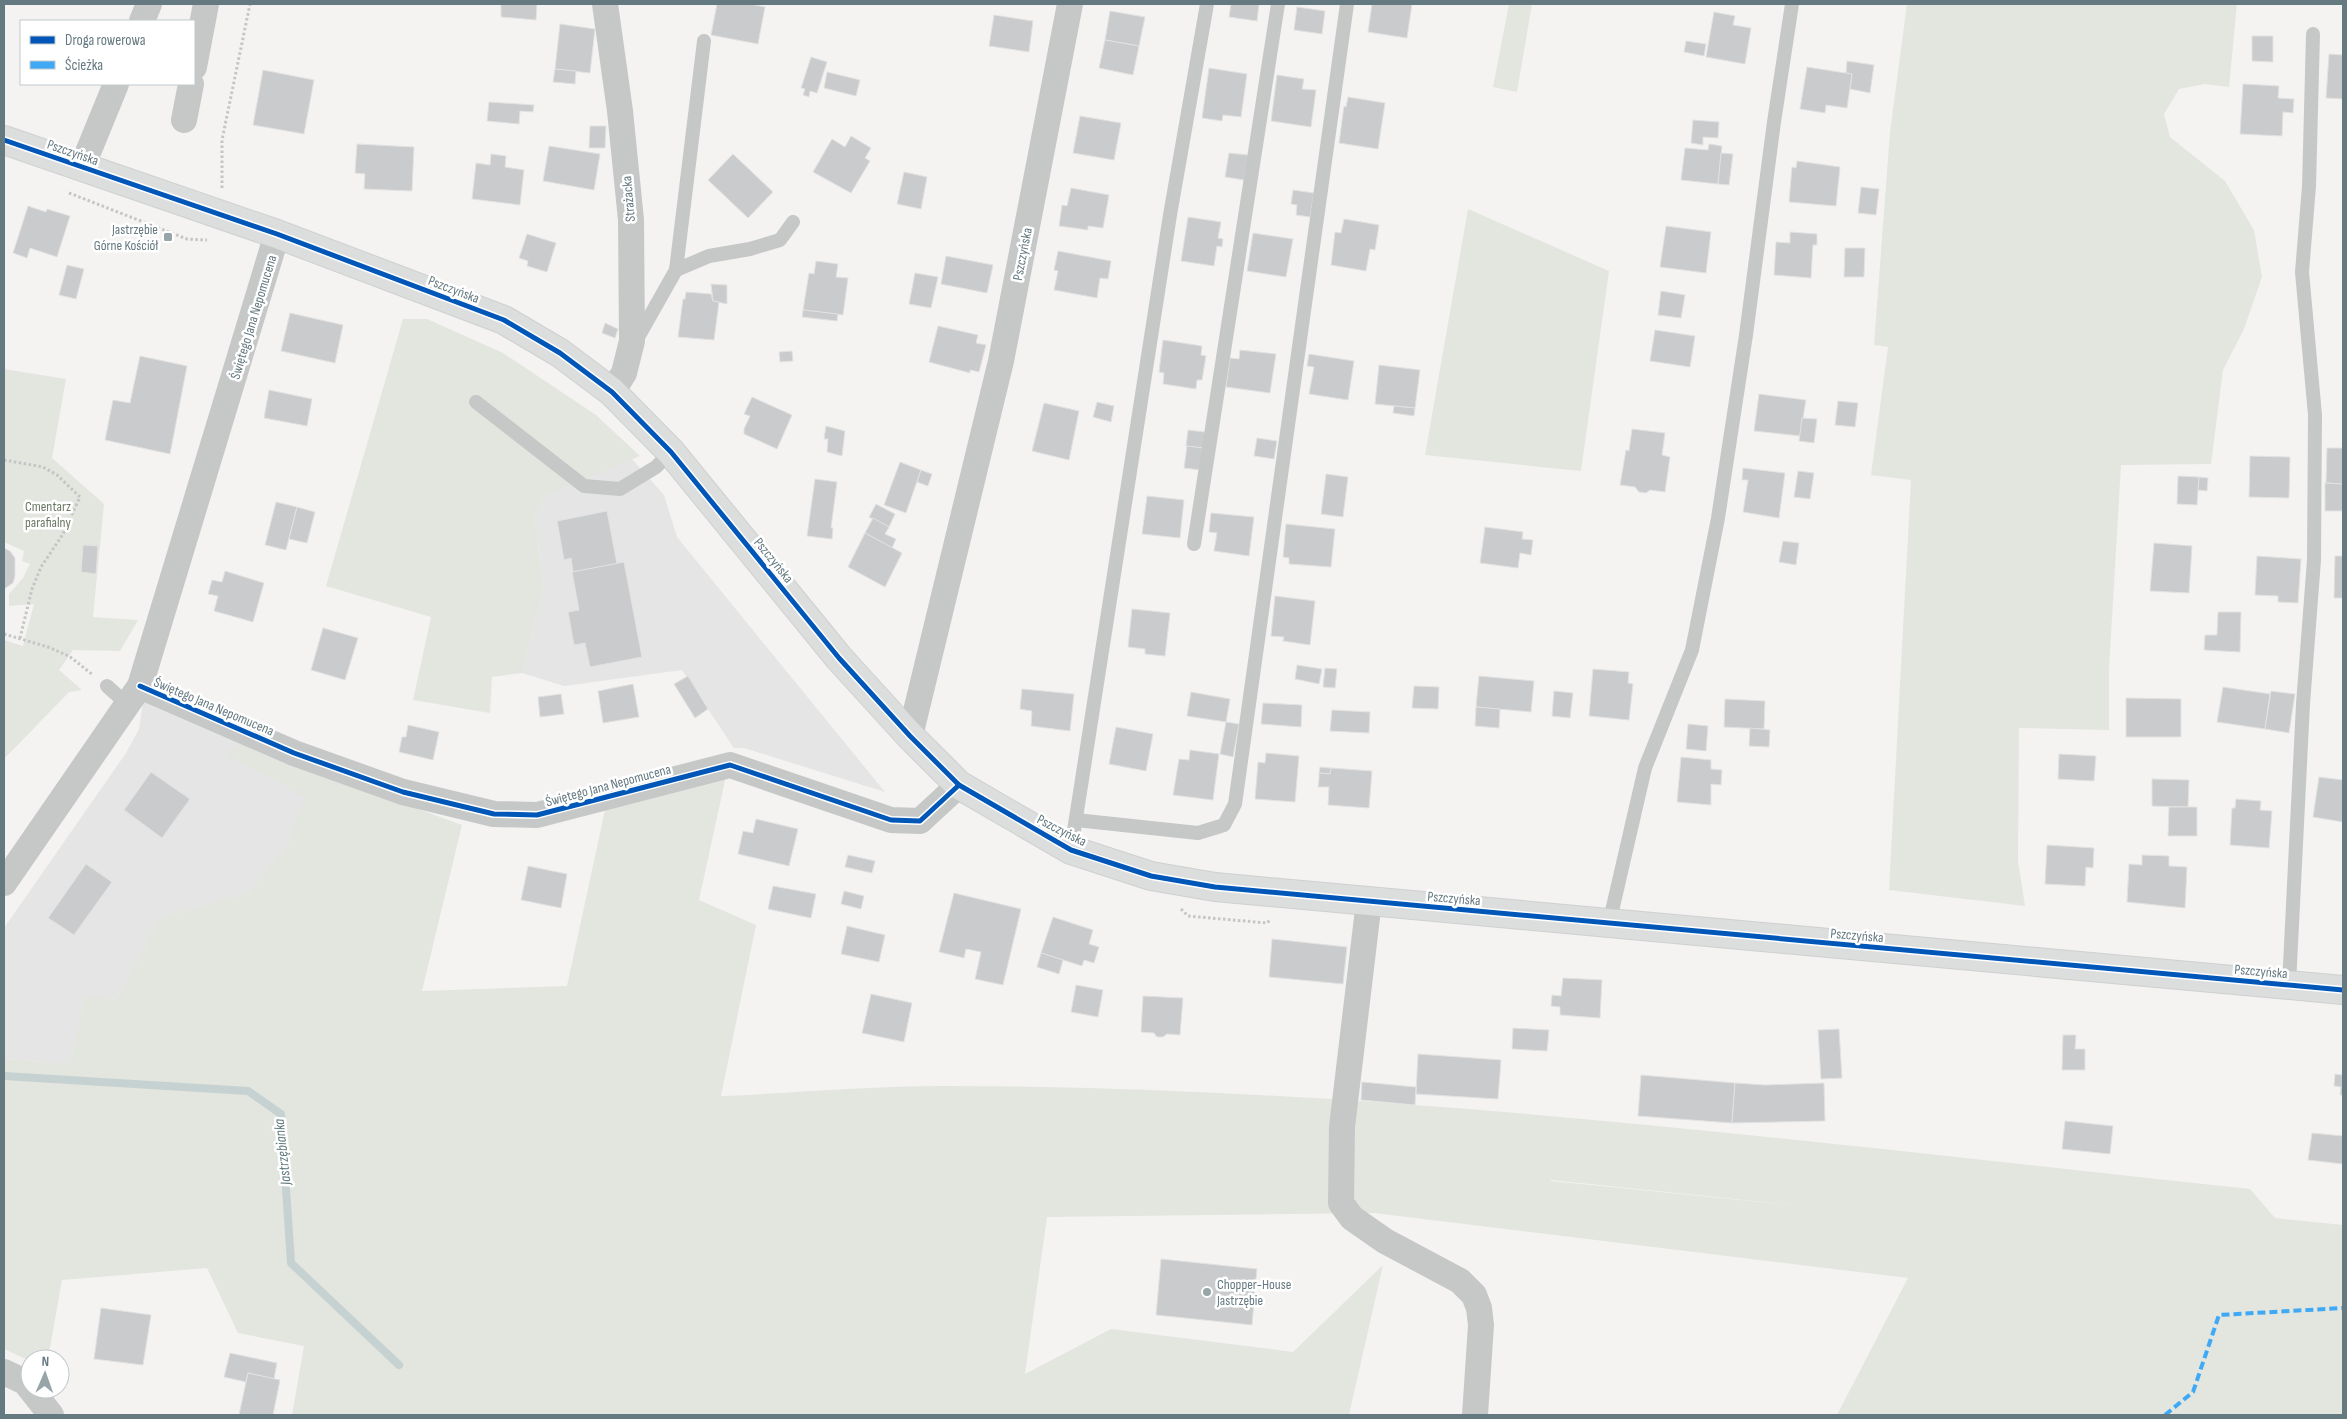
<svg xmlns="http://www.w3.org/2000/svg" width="2347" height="1419" viewBox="0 0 2347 1419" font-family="'Sofia Sans Condensed',sans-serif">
<rect width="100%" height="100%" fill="#f4f3f2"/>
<g fill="#e4e5e4">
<polygon points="631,458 664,495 677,537 885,792 744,748 734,748 682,670 564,686 522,673 543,588 535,516 547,494 584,476"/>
<polygon points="143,701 245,740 228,755 306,797 287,845 247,893 160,918 116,1000 85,997 70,1064 4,1059 4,928 126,753 139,729"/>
</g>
<g fill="#e3e5df" fill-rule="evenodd">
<polygon points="1509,4 1532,4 1517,92 1493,87"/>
<polygon points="1907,4 2237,4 2229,87 2205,84 2179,89 2164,114 2170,137 2225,181 2254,230 2262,277 2244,329 2223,370 2211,464 2121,465 2109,669 2109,730 2019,728 2018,861 2025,906 1889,890 1911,480 1871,475 1888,347 1874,345 1890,132"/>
<polygon points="1468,209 1609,271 1581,471 1425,455"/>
<polygon points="403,319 427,319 503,353 596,415 640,456 547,494 535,516 543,588 522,673 492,677 490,713 413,700 431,617 326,586"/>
<polygon points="4,369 66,379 52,458 104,504 93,617 138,620 120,651 73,650 59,670 82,690 69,692 4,759 4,640 23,646 34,604 9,606 9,594 23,578 30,564 22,561 24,551 4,542"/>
<path d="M 245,740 L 306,768 L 462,825 L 422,991 L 567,986 L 605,810 L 726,776 L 699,900 L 756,925 L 721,1096 C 795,1093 870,1086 944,1086 C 1381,1086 1816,1143 2250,1189 L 2275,1218 L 2343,1225 L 2343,1415 L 1837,1415 L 1908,1278 L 1374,1213 L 1047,1217 L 1025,1374 L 1111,1329 L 1293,1352 L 1383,1265 L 1349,1415 L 292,1415 L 304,1346 L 238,1333 L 207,1268 L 62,1280 L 48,1359 L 30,1359 L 30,1361 L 4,1349 L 4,1059 L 70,1064 L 85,996 L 116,1000 L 160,918 L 247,893 L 287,845 L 305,797 L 227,755 ZM 1551,1180 L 1791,1205 L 1551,1181 Z"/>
</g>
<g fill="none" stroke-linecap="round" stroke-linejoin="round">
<polyline stroke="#c6d1d2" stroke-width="8" points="4,1076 248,1091 281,1114 291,1263 399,1365"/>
</g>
<g fill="#cacbcc" stroke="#e3e2e2">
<polygon points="501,4 537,4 536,20 501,17"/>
<polygon points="717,4 750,4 765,7 758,44 711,35"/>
<polygon points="1231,4 1259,4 1257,21 1229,17"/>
<polygon points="1372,4 1412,4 1407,38 1368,32"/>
<polygon points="1297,7 1325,11 1322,34 1294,30"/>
<polygon points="1110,11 1145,17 1139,46 1105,40"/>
<polygon points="1714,12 1735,16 1733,25 1751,28 1745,64 1706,57"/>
<polygon points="994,15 1033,21 1029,52 989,46"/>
<polygon points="560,24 595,29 590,73 555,69"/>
<polygon points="2252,36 2273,36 2273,62 2252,61"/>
<polygon points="1105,40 1139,46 1133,75 1099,68"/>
<polygon points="1686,41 1706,44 1704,56 1684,52"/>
<polygon points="2329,54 2343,55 2343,99 2326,98"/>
<polygon points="811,57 827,62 817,93 810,91 809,97 803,95 805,89 801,88"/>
<polygon points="1847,61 1874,65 1870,93 1850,89 1852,74 1846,73"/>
<polygon points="1807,67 1852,74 1847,108 1826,105 1825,113 1800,109"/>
<polygon points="1209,68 1247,74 1241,117 1223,115 1222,121 1202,118"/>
<polygon points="555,69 576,71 575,84 553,82"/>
<polygon points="263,70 314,80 304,134 253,125"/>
<polygon points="827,72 860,80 856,96 824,88"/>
<polygon points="1277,75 1304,79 1302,89 1316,90 1311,127 1271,121"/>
<polygon points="2243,84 2279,86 2278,98 2294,99 2293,113 2283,112 2282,136 2240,134"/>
<polygon points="1348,97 1385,103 1378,149 1339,143 1344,106 1346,107"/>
<polygon points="489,102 534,105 533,112 520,111 519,124 487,121"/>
<polygon points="1080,116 1121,123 1114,160 1073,153"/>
<polygon points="1693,120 1719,122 1718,138 1703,137 1703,145 1691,143"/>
<polygon points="590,126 606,126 605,148 589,148"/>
<polygon points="851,136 871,148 865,158 870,161 851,193 813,172 832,139 845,147"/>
<polygon points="357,144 414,147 412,191 364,189 365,174 355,173"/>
<polygon points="1709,144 1722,146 1718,184 1681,180 1685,148 1708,150"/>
<polygon points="549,146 600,154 594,190 543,181"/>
<polygon points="1229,153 1248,155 1244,180 1225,177"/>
<polygon points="1721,153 1733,154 1729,185 1718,184"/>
<polygon points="491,154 506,156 505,167 524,170 520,205 472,199 476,163 490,165"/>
<polygon points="733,154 773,192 748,218 708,180"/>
<polygon points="1797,161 1840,167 1836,206 1789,202 1792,167 1796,168"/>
<polygon points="904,172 927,177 921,209 897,204"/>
<polygon points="1861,187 1879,189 1876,215 1858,213"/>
<polygon points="1071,188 1109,195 1103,228 1088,226 1088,230 1059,226 1062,205 1067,206"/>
<polygon points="1293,190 1314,193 1310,217 1296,215 1297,205 1291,204"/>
<polygon points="28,206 46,212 47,209 70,216 57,257 30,248 27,258 13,253"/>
<polygon points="1188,217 1221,222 1218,238 1223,239 1222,247 1217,246 1214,266 1181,261"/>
<polygon points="1344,219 1379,225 1375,250 1370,249 1366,271 1331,265 1335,232 1341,233"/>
<polygon points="1666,226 1711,232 1706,273 1660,267"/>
<polygon points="1790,232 1817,234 1817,245 1813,245 1811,278 1774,275 1776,242 1790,243"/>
<polygon points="1253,233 1293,239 1286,277 1247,271"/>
<polygon points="527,234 556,243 547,272 527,266 528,261 519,258"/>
<polygon points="1845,248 1865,248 1864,277 1844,277"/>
<polygon points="1058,251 1111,261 1108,279 1100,278 1097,298 1054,290 1058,271 1054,270"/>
<polygon points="946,256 993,265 987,293 941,284"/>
<polygon points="816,261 838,264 836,277 848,278 843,315 803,310 809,273 814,274"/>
<polygon points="67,265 84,269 76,299 59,295"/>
<polygon points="915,273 938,277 931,308 909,304"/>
<polygon points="711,284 727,285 727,304 713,301"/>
<polygon points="1661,291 1685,295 1681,318 1658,315"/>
<polygon points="686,292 711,294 713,301 719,302 714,340 678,337 683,299 685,299"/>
<polygon points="803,310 838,314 837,321 802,317"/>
<polygon points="290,313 343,325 335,363 281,351"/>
<polygon points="605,323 618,329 615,338 602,333"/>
<polygon points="938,326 978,335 976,343 986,345 979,372 970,370 970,373 929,362"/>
<polygon points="1655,330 1695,336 1690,367 1650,361"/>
<polygon points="1163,340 1202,346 1201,355 1206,356 1202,380 1197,380 1196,389 1163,384 1164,373 1159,372"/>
<polygon points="1240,350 1276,354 1270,393 1226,387 1230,358 1239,359"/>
<polygon points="792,351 793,361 780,362 779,352"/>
<polygon points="1309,354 1354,361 1348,400 1309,394 1314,367 1307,366"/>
<polygon points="140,356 187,366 170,454 105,440 113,400 130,403"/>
<polygon points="1379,365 1420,370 1415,408 1375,404"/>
<polygon points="269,390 312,399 307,426 264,418"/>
<polygon points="1759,394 1806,400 1800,436 1754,431"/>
<polygon points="752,397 792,415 777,449 744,434 744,429 750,416 744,414"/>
<polygon points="1838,401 1858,403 1855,427 1835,425"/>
<polygon points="1097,402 1114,406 1111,422 1093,417"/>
<polygon points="1044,403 1079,411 1069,460 1032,451"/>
<polygon points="1394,406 1415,408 1414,416 1393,413"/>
<polygon points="1802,418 1817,419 1814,443 1799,441"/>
<polygon points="826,426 845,431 842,456 827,452 828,439 824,439"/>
<polygon points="1632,429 1665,433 1662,455 1670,457 1665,492 1650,490 1646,493 1639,492 1635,487 1620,485 1626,450 1629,451"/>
<polygon points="1188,430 1205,432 1203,448 1186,446"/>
<polygon points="1257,438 1277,441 1274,459 1254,456"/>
<polygon points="1187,446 1203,448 1200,470 1184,468"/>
<polygon points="2327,448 2343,448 2343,484 2326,483"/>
<polygon points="2250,456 2290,457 2289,498 2249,497"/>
<polygon points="900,462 921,470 906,513 884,505"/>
<polygon points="1743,468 1785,473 1779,518 1743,512 1748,480 1742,480"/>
<polygon points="921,470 932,474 928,486 917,482"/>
<polygon points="1798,471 1814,473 1810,499 1794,497"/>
<polygon points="1326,474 1348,477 1343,517 1321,514"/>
<polygon points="2178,476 2199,477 2197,505 2177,504"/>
<polygon points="2199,477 2208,478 2207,491 2198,490"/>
<polygon points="815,479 837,482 831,528 833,528 832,539 807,536"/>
<polygon points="2325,483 2343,484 2343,511 2325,511"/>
<polygon points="1147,496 1184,500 1180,538 1142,534"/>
<polygon points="276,502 297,507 286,550 265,545"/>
<polygon points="876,504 895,514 889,527 869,517"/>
<polygon points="297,507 315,512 307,543 289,539"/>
<polygon points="607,511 617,564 573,572 571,558 564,560 557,521"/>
<polygon points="1211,513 1254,517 1249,556 1214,551 1217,533 1209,532"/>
<polygon points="873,518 889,527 885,534 896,539 892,548 865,533"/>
<polygon points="1286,524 1335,529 1331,567 1289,564 1289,558 1283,557"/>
<polygon points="1485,527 1523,532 1522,539 1533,540 1531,555 1520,553 1518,568 1480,563"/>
<polygon points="865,533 902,553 885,587 848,567"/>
<polygon points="1783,541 1799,543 1796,565 1779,562"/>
<polygon points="2154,543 2192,546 2189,593 2150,591"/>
<polygon points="83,545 98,546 96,574 81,572"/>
<polygon points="4,548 10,551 15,558 15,576 13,583 4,589"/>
<polygon points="2257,556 2301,559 2298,603 2278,602 2278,596 2255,595"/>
<polygon points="2335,556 2343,556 2343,598 2334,598"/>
<polygon points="624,562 642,657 590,667 585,643 574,645 568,612 579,610 572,572"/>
<polygon points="225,571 264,583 253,622 214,611 218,596 208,594 212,580 222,582"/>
<polygon points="1275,596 1315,601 1310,645 1283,641 1284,637 1271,636"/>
<polygon points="1132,609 1170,613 1165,656 1145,654 1145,649 1128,647"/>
<polygon points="2218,612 2241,612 2240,652 2204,650 2205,635 2217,635"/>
<polygon points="323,628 358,638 345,680 311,670"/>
<polygon points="1297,665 1322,669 1319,684 1295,679"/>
<polygon points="1325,668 1337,669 1335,688 1323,687"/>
<polygon points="1593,669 1629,672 1628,683 1633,684 1629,720 1589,716"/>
<polygon points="688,676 708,709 695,718 674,684"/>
<polygon points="1479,676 1534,681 1531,712 1476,707"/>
<polygon points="633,684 639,717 603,723 598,691"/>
<polygon points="1414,686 1439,687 1438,709 1412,708"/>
<polygon points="2223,687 2270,694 2265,729 2217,722"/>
<polygon points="1022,689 1074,694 1070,731 1031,726 1032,711 1020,709"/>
<polygon points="1554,691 1573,693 1570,718 1552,716"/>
<polygon points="2271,691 2295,694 2289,733 2265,729"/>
<polygon points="1191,692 1230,699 1226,722 1187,716"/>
<polygon points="561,694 564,714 540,717 538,697"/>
<polygon points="2126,698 2181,699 2181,737 2126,737"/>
<polygon points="1725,699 1765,701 1764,729 1724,727"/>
<polygon points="1263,703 1302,705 1301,727 1261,724"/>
<polygon points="1476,707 1500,709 1499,728 1475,726"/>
<polygon points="1332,710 1370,712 1369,733 1330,731"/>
<polygon points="1226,722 1239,724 1233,757 1220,754"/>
<polygon points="1688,724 1708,726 1706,751 1686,749"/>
<polygon points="408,725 439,732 433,760 399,752 402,737 406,737"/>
<polygon points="1116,727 1153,734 1146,771 1109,764"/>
<polygon points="1750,728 1770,730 1769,747 1749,746"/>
<polygon points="1190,750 1219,754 1213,800 1173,795 1179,759 1189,760"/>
<polygon points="1266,753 1299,756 1295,802 1255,799 1258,762 1265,763"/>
<polygon points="2059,754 2096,756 2094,781 2058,779"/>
<polygon points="1681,757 1711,760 1711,769 1722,770 1721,785 1711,784 1711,805 1677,802"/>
<polygon points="1320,767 1331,768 1330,774 1319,773"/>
<polygon points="1331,768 1372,771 1369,808 1328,805 1329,787 1318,787 1319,779 1319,773 1330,774"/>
<polygon points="151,772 190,799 162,838 124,810"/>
<polygon points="2319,777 2343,780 2343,822 2313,817"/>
<polygon points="2152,779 2189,780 2188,807 2152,806"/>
<polygon points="2236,799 2261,801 2260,810 2272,811 2269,848 2230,845 2232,808 2235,808"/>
<polygon points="2169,807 2197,807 2197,836 2168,836"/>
<polygon points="756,819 798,829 789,866 738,854 743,831 753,833"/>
<polygon points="2047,845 2094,848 2093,868 2086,867 2085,886 2045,884"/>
<polygon points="848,855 875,861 872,873 845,867"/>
<polygon points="2142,855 2169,856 2169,866 2187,867 2185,908 2127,902 2129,864 2142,865"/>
<polygon points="86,864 112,882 74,935 48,918"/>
<polygon points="528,866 567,874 561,908 521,900"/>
<polygon points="773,886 816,894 811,918 768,909"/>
<polygon points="844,891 864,896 861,909 841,904"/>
<polygon points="954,893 1021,909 1003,985 975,979 981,952 966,949 964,958 939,952"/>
<polygon points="1053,917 1093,930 1089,944 1099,947 1094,963 1084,960 1082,966 1041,953"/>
<polygon points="847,926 885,935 879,962 841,954"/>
<polygon points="1272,939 1347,947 1343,984 1269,977"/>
<polygon points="1041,953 1063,960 1059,974 1037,967"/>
<polygon points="1563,978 1602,980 1600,1018 1560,1015 1560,1007 1551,1006 1552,995 1561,996"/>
<polygon points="1076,985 1103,990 1098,1017 1071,1012"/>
<polygon points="871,994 912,1003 904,1042 862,1033"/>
<polygon points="1143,996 1183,998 1180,1035 1167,1034 1163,1037 1157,1037 1154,1033 1141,1032"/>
<polygon points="1513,1028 1549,1030 1547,1051 1512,1049"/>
<polygon points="1839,1029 1842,1078 1821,1079 1818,1030"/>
<polygon points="2063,1035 2076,1035 2075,1049 2085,1049 2085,1070 2062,1070"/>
<polygon points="1418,1054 1501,1060 1498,1099 1416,1094"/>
<polygon points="2343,1060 2343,1095 2340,1095 2341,1087 2334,1086 2335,1074 2342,1075"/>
<polygon points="1641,1075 1735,1083 1732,1123 1638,1116"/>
<polygon points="1362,1082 1416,1087 1415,1105 1361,1100"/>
<polygon points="1735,1083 1765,1085 1824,1083 1825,1121 1732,1123"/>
<polygon points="2065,1121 2113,1126 2110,1154 2062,1149"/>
<polygon points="2312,1133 2343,1136 2343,1164 2308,1160"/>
<polygon points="1161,1259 1257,1269 1252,1325 1156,1315"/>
<polygon points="101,1308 151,1315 143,1365 94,1359"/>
<polygon points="230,1353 277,1363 274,1379 248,1373 246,1382 224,1377"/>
<polygon points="248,1373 280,1380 273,1415 239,1415"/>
</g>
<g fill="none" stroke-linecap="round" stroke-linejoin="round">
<g stroke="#cfd0d0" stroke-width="30">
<polyline id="secondary" points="4,140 277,234 504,320 560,353 612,392 671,452 839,658 910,736 959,785 1071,850 1151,876 1215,887 2343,990"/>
</g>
<g stroke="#c4c5c6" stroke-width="3" stroke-dasharray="2.5 2.5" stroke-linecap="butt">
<polyline points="222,188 222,140 250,4"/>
<polyline points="69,193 187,239 207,240"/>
<polyline points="4,460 43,467 57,475 80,497 63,534 41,567 32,589 20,638"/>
<polyline points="4,634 48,647 69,656 93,675"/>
<polyline points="1181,909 1188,916 1267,923 1271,919"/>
</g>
<g stroke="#c6c8c8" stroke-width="14">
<polyline points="704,41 676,270 709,256 750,249 780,240 793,222"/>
<polyline points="637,339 676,270"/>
<polyline points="476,402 584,486 620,489 656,467 671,452"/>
<polyline points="1194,544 1278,4"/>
<polyline points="107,686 127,704"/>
<polyline points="1076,820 1198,833 1224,825 1235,804 1347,4"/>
<polyline points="1071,850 1170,215 1207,4"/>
<polyline points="1609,924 1645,768 1692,650 1718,518 1746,335 1774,122 1792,4"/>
<polyline points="2289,985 2303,704 2314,560 2315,415 2302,272 2309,186 2313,34"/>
</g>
<g stroke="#c6c8c8" stroke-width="26">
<polyline points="605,4 620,111 631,220 632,341 624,373 612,392"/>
<polyline points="142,21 149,4"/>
<polyline points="194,67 206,4"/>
<polyline points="184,120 191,84"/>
<polyline points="82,167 116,84"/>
<polyline points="140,686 294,753 403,792 494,814 537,815 730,765 891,820 920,821 959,785"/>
<polyline points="910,736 1001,361 1070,4"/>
<polyline points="4,883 140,686 277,234"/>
<polyline points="1369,901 1342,1127 1341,1203 1352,1218 1385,1241 1460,1281 1474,1295 1479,1308 1481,1325 1475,1415"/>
<polyline points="4,1372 25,1382 51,1415"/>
</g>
<use href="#secondary" stroke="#dcdddd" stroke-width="28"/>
<polyline stroke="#3fa9f5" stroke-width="4" stroke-dasharray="8 4" stroke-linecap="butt" points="2165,1415 2193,1392 2219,1315 2343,1308"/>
<g stroke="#fff" stroke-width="8">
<g id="cycleway">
<polyline points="4,140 277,234 504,320 560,353 612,392 671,452 839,658 910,736 959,785 1071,850 1151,876 1215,887 2343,990"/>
<polyline points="140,686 294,753 403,792 494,814 537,815 730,765 891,820 920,821 959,785"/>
</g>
</g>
<use href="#cycleway" stroke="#0057b8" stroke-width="5"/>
</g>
<g fill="#97a4a8" stroke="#fff" stroke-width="2">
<rect x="163" y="232" width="10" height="10" rx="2.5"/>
<circle cx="1207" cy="1292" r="5"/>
</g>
<g text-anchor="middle" stroke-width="5" stroke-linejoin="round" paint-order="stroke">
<g font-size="14" fill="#657980" stroke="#fff">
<text transform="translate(73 152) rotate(19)" y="5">Pszczyńska</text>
<text transform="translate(628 199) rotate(-95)" y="5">Strażacka</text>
<text transform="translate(1022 254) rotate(-79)" y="5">Pszczyńska</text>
<text transform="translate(454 289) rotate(21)" y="5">Pszczyńska</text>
<text transform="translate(253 317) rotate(-73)" y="5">Świętego Jana Nepomucena</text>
<text transform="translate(774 560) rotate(51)" y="5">Pszczyńska</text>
<text transform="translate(214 706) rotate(23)" y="5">Świętego Jana Nepomucena</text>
<text transform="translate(608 785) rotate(-15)" y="5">Świętego Jana Nepomucena</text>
<text transform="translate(1062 830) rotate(27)" y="5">Pszczyńska</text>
<text transform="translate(1454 898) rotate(5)" y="5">Pszczyńska</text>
<text transform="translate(1857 935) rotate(5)" y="5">Pszczyńska</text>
<text transform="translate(2261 971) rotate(5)" y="5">Pszczyńska</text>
</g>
<g font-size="14" fill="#657980" stroke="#fff" text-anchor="end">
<text x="158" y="234">Jastrzębie<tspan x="158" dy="16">Górne Kościół</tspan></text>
<text x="1217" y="1289" text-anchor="start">Chopper-House<tspan x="1217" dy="16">Jastrzębie</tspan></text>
</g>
<g font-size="14" fill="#6b7864" stroke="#fff">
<text x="48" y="511">Cmentarz<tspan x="48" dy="16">parafialny</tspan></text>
</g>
<g font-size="15" font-style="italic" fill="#617b7e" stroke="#fff">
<text transform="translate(282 1152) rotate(-96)" y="5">Jastrzębianka</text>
</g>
</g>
<rect width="2347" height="1419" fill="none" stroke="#657980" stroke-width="10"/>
<rect x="20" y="20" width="175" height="65" fill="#ffffff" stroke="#c1c9cc"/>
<rect x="30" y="36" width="25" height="8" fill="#0057b8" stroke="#c1c9cc"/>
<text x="65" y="45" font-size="15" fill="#657980">Droga rowerowa</text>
<rect x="30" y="61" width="25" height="8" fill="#3fa9f5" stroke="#c1c9cc"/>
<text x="65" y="70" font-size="15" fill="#657980">Ścieżka</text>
<g transform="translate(45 1374) rotate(2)"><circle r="24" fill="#ffffff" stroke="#c1c9cc"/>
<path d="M0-4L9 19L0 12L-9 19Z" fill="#97a4a8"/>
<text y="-8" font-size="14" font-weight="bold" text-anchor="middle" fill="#657980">N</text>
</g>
</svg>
